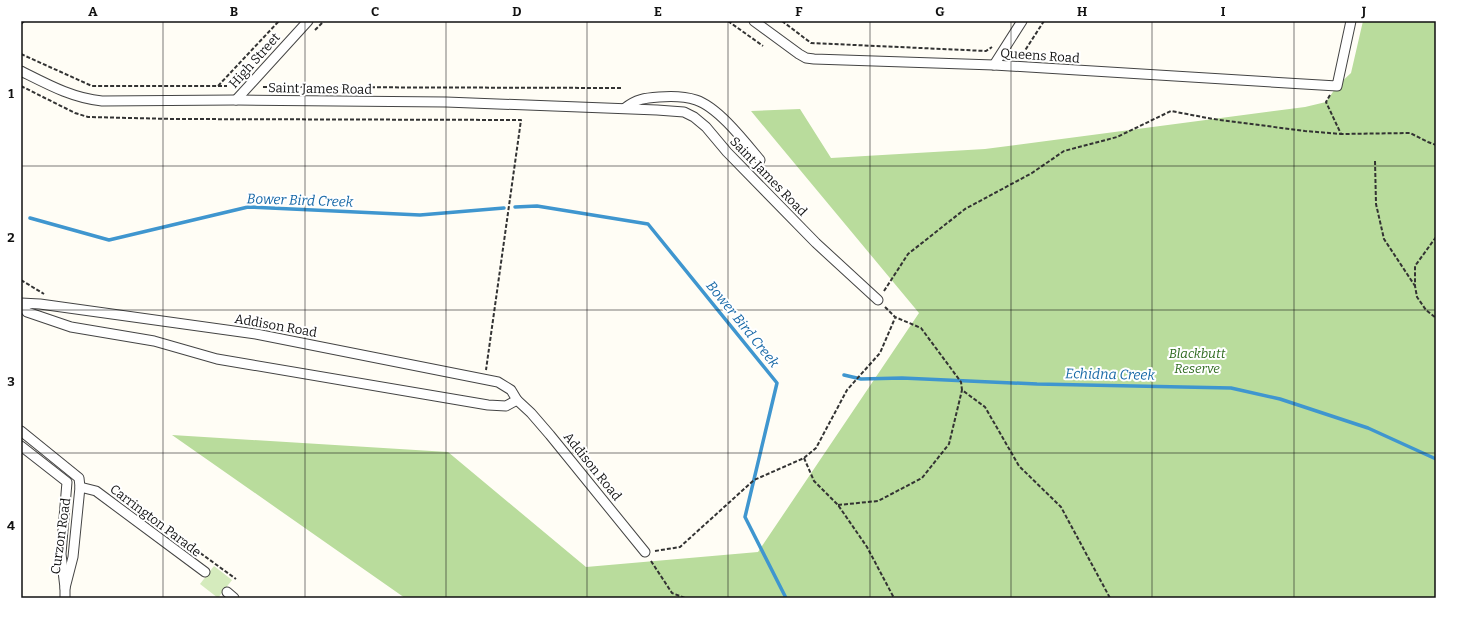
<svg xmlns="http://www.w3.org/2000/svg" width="1457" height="619" viewBox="0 0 1457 619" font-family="Bitter,serif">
<rect width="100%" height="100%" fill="#fffdf5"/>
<polygon fill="#d5ebbd" points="214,566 232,580 218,598 200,584"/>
<polygon fill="#b9dc9c" points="1363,21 1436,21 1436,598 405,598 172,435 448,452 586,567 758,552 919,313 751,111 800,109 831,158 985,149 1305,107 1326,102 1337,86 1351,73"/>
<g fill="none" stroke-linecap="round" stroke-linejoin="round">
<g stroke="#3f96cf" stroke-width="3.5">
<polyline points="515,207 537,206 648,224 777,383 745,517 786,598"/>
<polyline points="30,218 109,240 248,207 420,215 504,208"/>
<polyline points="844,375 861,379 902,378 1037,384 1231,388 1280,399 1368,428 1436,459"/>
</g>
<g stroke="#444" stroke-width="11">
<g id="minor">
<polyline points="754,21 799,54 806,58 814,59 994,65 1337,86 1351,21"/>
<polyline points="994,65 1022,21"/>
<path d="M 21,71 C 47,84 72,98 102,101 L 236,100 L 446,102 L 657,110 L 684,112 L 694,117 L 706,127 L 727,152 L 816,243 L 878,300"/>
<polyline points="236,100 308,21"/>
<path d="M 625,108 C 636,99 645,98 659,97 C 671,96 684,96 696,100 C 718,107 745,142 760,160"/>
<polyline points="21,303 40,304 256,334 498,382 511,390 517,400 531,413 550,435 645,552"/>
<polyline points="21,304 27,312 71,327 154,341 217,359 488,405 506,406 517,400"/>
<polyline points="21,431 79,478 80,487 73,557 65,588"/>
<polyline points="21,446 67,482 61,554 65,588 65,598"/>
<polyline points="80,487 96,491 205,572"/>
<polyline points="227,592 234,598"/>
</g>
</g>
<g stroke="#333" stroke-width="2" stroke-dasharray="4 2" stroke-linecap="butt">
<polyline points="728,21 763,46"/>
<polyline points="782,21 811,43 986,51 992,47"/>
<polyline points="21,24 24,21"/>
<polyline points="315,30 324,21"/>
<polyline points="1015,52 1024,52 1044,21"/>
<polyline points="21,54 92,86 218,86 279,21"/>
<polyline points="21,86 75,113 88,117 174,119 521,120 486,370"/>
<polyline points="218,86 227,86"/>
<polyline points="263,87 623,88"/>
<polyline points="1330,95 1326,102 1341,134 1410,133 1428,142 1436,145"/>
<polyline points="1375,161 1376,204 1384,239 1415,286"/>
<polyline points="1436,237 1415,266 1415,286 1417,297 1426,310 1436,318"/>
<polyline points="21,280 44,294"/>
<polyline points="884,291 908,254 965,209 1032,173 1064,151 1117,137 1171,111 1213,119 1305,131 1341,134"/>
<polyline points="885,307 895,317 921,328 961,382 962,390 985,407 1019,466 1061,507 1110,598"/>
<polyline points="804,458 814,481 838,505 867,547 894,598"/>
<polyline points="838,505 878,501 922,478 949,444 962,390"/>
<polyline points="181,539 236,579"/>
<polyline points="655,551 680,547 754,480 804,458 816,448 847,390 880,353 895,318"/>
<polyline points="651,561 672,593 685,598"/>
</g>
<use href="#minor" stroke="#fff" stroke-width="9"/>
</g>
<path fill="none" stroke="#111" stroke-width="1" stroke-opacity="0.55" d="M 163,21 L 163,598M 305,21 L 305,598M 446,21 L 446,598M 587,21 L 587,598M 728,21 L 728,598M 870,21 L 870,598M 1011,21 L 1011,598M 1152,21 L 1152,598M 1294,21 L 1294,598M 21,166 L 1436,166M 21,310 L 1436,310M 21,453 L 1436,453"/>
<g text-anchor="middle" stroke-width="4" stroke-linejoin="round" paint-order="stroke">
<g font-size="13" fill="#111" stroke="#fff">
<text transform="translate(1040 55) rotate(4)" y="5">Queens Road</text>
<text transform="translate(254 60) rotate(-48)" y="5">High Street</text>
<text transform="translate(320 88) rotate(1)" y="5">Saint James Road</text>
<text transform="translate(769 176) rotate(46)" y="5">Saint James Road</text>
<text transform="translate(276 325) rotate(10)" y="5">Addison Road</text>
<text transform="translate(593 466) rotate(51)" y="5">Addison Road</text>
<text transform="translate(156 520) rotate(37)" y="5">Carrington Parade</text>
<text transform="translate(60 536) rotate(-82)" y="5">Curzon Road</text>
</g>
<g font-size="13" font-style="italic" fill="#2f6b1f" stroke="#fff">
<text x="1197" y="358">Blackbutt<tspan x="1197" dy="15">Reserve</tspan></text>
</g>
<g font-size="14" font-style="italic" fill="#1768a6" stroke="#fff">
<text transform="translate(300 200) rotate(2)" y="5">Bower Bird Creek</text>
<text transform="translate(743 324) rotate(51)" y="5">Bower Bird Creek</text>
<text transform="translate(1110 374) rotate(1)" y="5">Echidna Creek</text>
</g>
</g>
<rect width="1457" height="619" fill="none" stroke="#ffffff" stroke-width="44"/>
<rect x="22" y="22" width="1413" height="575" fill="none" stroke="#111" stroke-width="1.5"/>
<g font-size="13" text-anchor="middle" font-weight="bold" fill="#111">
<text x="93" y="16">A</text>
<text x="234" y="16">B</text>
<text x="375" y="16">C</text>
<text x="517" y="16">D</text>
<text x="658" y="16">E</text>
<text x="799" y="16">F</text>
<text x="940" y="16">G</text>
<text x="1082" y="16">H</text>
<text x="1223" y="16">I</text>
<text x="1364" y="16">J</text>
<text x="11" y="98">1</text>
<text x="11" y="242">2</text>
<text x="11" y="386">3</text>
<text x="11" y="530">4</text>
</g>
</svg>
